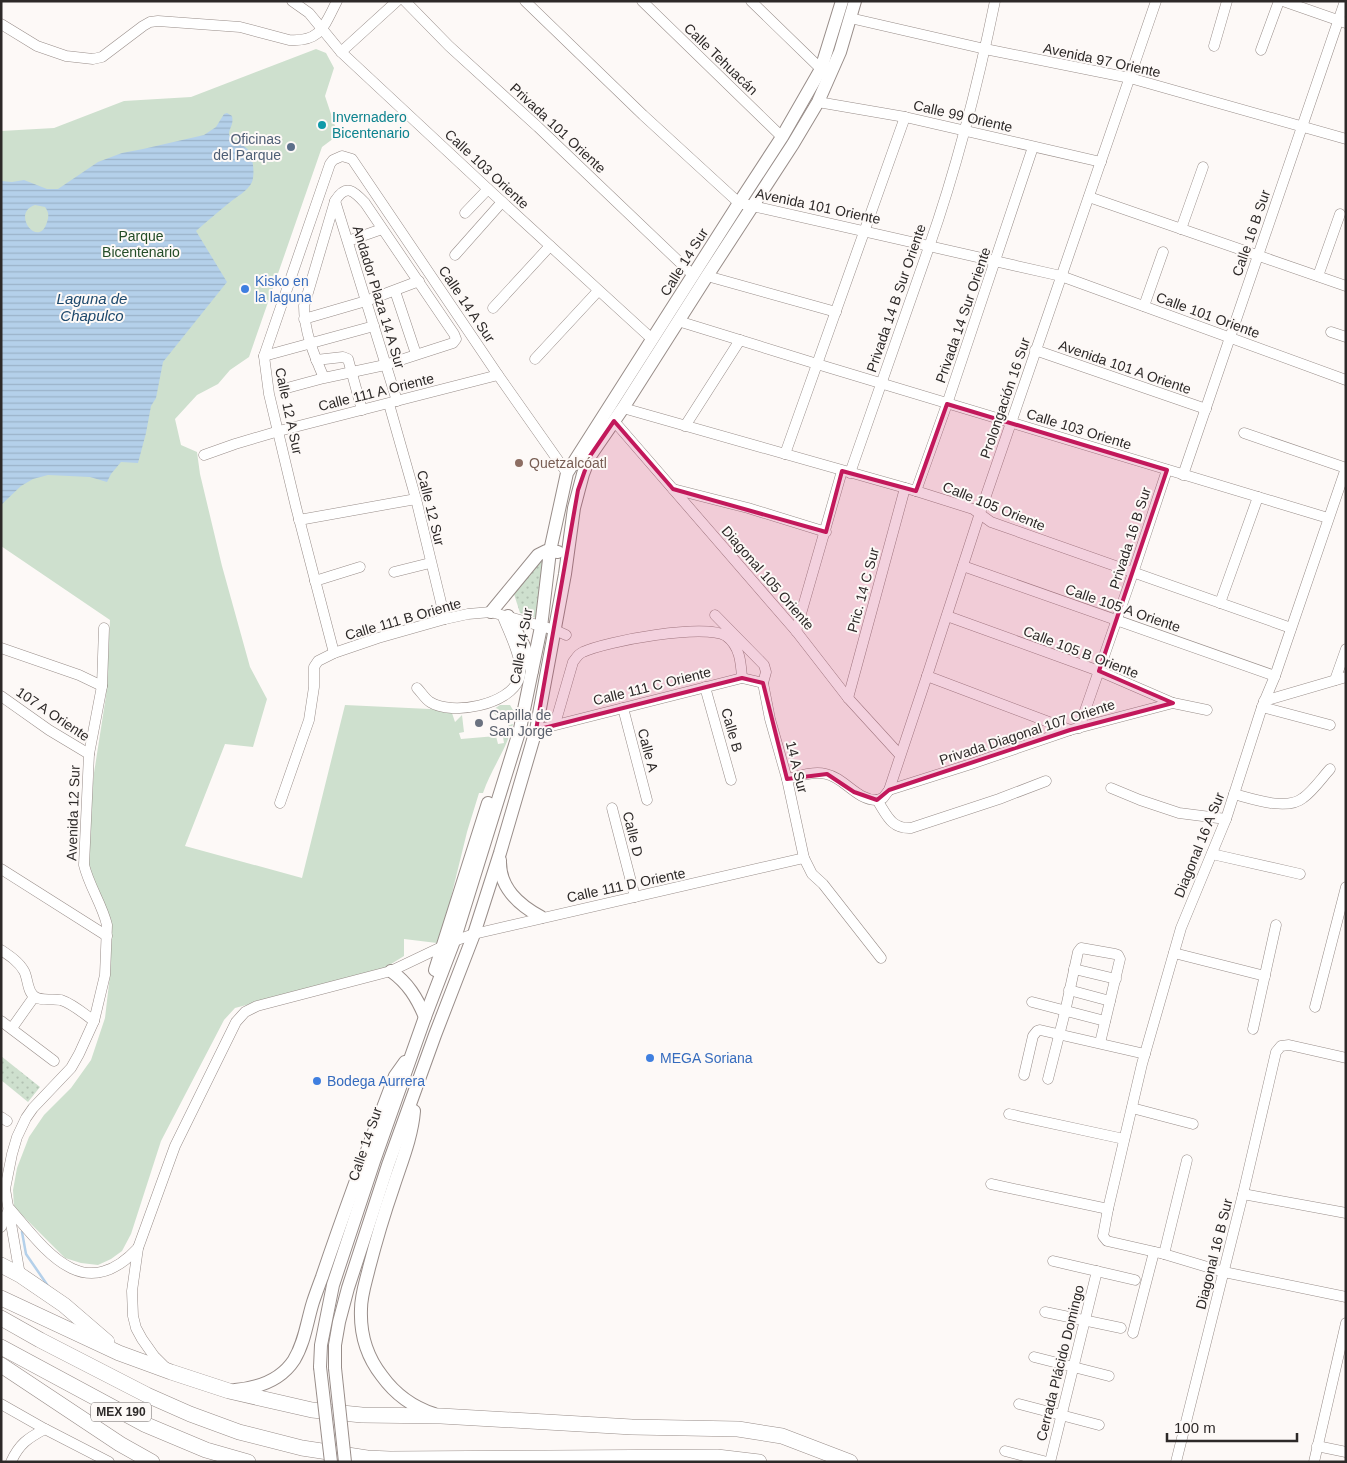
<svg xmlns="http://www.w3.org/2000/svg" width="1347" height="1463" viewBox="0 0 1347 1463" font-family="Helvetica,sans-serif">
<defs>
<pattern id="grass-dots" width="8" height="8" patternUnits="userSpaceOnUse" patternTransform="scale(1.25)"><rect width="8" height="8" fill="#cee0ce"/><path d="M2 2h.1M6 6h.1" fill="none" stroke="#b1c0b1" stroke-width="1.8" stroke-linecap="round"/></pattern>
<pattern id="water-rules" width="6" height="5" patternUnits="userSpaceOnUse" patternTransform="scale(1.25)"><rect width="6" height="5" fill="#b4d0ea"/><path d="M0 2.5h6" fill="none" stroke="#9bb3c9"/></pattern>
</defs>
<rect width="100%" height="100%" fill="#fdf9f7"/>
<g fill="url(#grass-dots)">
<polygon points="545,555 536,618 520,613 514,594"/>
<polygon points="1,1056 40,1087 28,1102 1,1080"/>
</g>
<g fill="#cee0ce">
<path d="M 316,49 L 326,53 L 334,68 L 325,96 L 338,135 L 322,147 L 249,357 L 230,370 L 218,384 L 197,395 L 175,419 L 181,445 L 197,452 L 200,474 L 222,566 L 250,667 L 267,699 L 253,747 L 225,744 L 185,846 L 302,878 L 345,705 L 451,710 L 455,722 L 462,715 L 464,732 L 459,733 L 461,739 L 496,736 L 498,744 L 504,743 L 503,737 L 501,737 L 500,735 L 505,732 L 509,725 L 513,724 C 507,749 491,769 483,793 L 479,793 L 467,832 L 442,934 L 437,943 L 404,939 L 404,956 L 383,969 L 235,1008 L 224,1020 L 161,1141 L 131,1234 L 122,1251 L 111,1259 L 98,1265 L 81,1263 L 65,1258 L 14,1207 L 13,1190 L 17,1168 L 29,1137 L 44,1115 L 71,1088 L 91,1060 L 105,1018 L 110,975 L 108,922 L 85,867 L 94,773 L 106,696 L 110,620 L 1,546 L 1,131 L 54,128 L 124,101 L 191,97 Z"/>
<polygon points="500,705 510,705 513,710 516,711 514,719 510,722 505,718 498,718 494,713 492,713 494,709"/>
</g>
<path fill="url(#water-rules)" fill-rule="evenodd" d="M 227,113 L 232,116 C 234,125 229,128 229,134 C 230,141 245,144 249,151 C 253,158 255,174 252,182 C 248,191 236,197 229,203 C 218,212 207,221 196,231 L 227,282 L 163,362 L 156,398 L 151,406 L 146,433 L 138,463 L 121,462 L 111,474 L 107,482 L 90,477 L 48,475 L 33,479 L 21,486 L 1,505 L 1,181 L 12,182 L 24,180 L 47,189 L 58,189 L 98,162 L 122,153 L 143,149 L 204,135 L 216,127 L 224,114 ZM 35,205 L 45,207 C 49,212 49,217 47,222 C 39,250 10,213 35,205 Z"/>
<g fill="none" stroke-linecap="round" stroke-linejoin="round">
<polyline stroke="#b4d0ea" stroke-width="2.5" points="22,1232 26,1254 48,1286"/>
<g stroke="#988d89" stroke-width="11">
<g id="minor">
<polyline points="292,1 309,13 341,52 488,189 652,339"/>
<polyline points="405,1 449,46 538,127 693,275"/>
<polyline points="525,1 643,115 739,203 1061,276 1346,380"/>
<polyline points="642,1 782,137"/>
<polyline points="751,1 821,69"/>
<polyline points="1283,1 1346,23"/>
<polyline points="850,18 985,49 1130,78 1346,139"/>
<path d="M 1,24 L 37,46 L 66,56 L 93,59 L 102,57 L 143,26 L 150,22 L 158,21 L 240,27 L 289,40 C 321,42 324,26 337,1"/>
<polyline points="1214,46 1227,1"/>
<polyline points="1261,50 1279,1"/>
<polyline points="341,52 397,1"/>
<polyline points="818,102 905,117 1101,162"/>
<polyline points="1089,197 1346,286"/>
<polyline points="335,201 397,401"/>
<polyline points="465,213 488,189"/>
<polyline points="1181,229 1203,167"/>
<polyline points="348,241 382,229"/>
<polyline points="455,255 502,202"/>
<polyline points="707,276 836,312"/>
<polyline points="1318,276 1340,214"/>
<polyline points="395,291 416,354"/>
<polyline points="1144,306 1163,252"/>
<polyline points="493,308 550,246"/>
<polyline points="304,319 366,301 419,281"/>
<polyline points="678,321 817,364 1328,518"/>
<polyline points="1331,332 1346,337"/>
<polyline points="1035,350 1206,409"/>
<polyline points="264,356 374,326"/>
<polyline points="535,359 598,291"/>
<polyline points="316,360 343,357 348,359 362,410"/>
<path d="M 287,388 L 324,378 L 385,365 L 453,343 L 456,339 L 454,334 L 365,203 C 354,191 346,183 335,201 L 304,306 C 304,331 314,355 324,378"/>
<polyline points="389,404 416,499 445,619"/>
<polyline points="623,408 916,491 973,509 991,522 1291,628"/>
<polyline points="614,421 796,631 848,698 900,755"/>
<polyline points="685,426 740,340"/>
<polyline points="1244,433 1346,468"/>
<polyline points="785,454 905,117"/>
<polyline points="204,455 235,444 279,431 498,375"/>
<polyline points="1346,468 1275,676 1262,707 1226,819 1181,928 1142,1064 1108,1209 1103,1236 1107,1241 1164,1254 1224,1272 1346,1297"/>
<path d="M 850,473 C 876,397 903,322 929,247 C 957,167 978,84 995,1"/>
<polyline points="1183,475 1345,1"/>
<polyline points="673,489 748,508 826,532"/>
<polyline points="916,491 947,404 1033,147"/>
<polyline points="299,520 416,499"/>
<polyline points="963,566 1275,676"/>
<polyline points="394,572 430,563"/>
<polyline points="315,581 360,567"/>
<polyline points="1220,603 1258,497"/>
<polyline points="947,616 1099,671 1173,703 1207,710"/>
<polyline points="796,631 842,471"/>
<polyline points="1,648 79,675 102,686"/>
<polyline points="334,653 296,507 269,394 264,356 330,164 333,160 342,156 352,159 498,375 567,473"/>
<polyline points="927,676 1070,730"/>
<polyline points="1335,680 1346,649"/>
<polyline points="763,683 770,719 787,779 804,858 812,874 823,884 881,958"/>
<polyline points="705,687 731,780"/>
<path d="M 417,688 C 421,692 425,699 430,702 C 452,716 509,705 519,679 C 525,663 509,633 503,617"/>
<polyline points="1,696 49,730 89,754"/>
<polyline points="848,698 905,488"/>
<polyline points="1264,701 1346,677"/>
<polyline points="1262,707 1330,725"/>
<polyline points="623,708 647,800"/>
<path d="M 555,724 L 573,662 C 576,658 578,654 583,652 C 606,641 706,623 726,636 C 740,646 741,663 742,678"/>
<polyline points="1079,728 1133,573 1167,470"/>
<polyline points="536,730 742,678 763,683 766,672 764,665 715,615"/>
<path d="M 787,779 C 799,776 813,771 826,774 C 845,778 856,800 877,800"/>
<polyline points="1111,788 1140,800 1179,813 1226,819"/>
<polyline points="889,790 971,764 1070,730 1173,703"/>
<path d="M 1234,794 C 1253,799 1287,811 1303,798 C 1313,791 1321,779 1330,769"/>
<polyline points="877,800 883,798 889,790 927,676 980,513 1156,1"/>
<path d="M 877,800 C 887,815 891,829 911,828 L 999,799 L 1046,781"/>
<polyline points="280,803 309,720 314,687 314,667 318,661 334,653 378,638 445,619 468,614 491,612 555,630 566,635"/>
<polyline points="612,808 635,897"/>
<polyline points="1212,854 1300,874"/>
<polyline points="1,869 107,936"/>
<path d="M 1,950 C 10,956 19,962 24,971 C 28,978 27,991 34,996 C 41,1002 52,998 61,1000 C 73,1004 83,1013 94,1021"/>
<polyline points="1174,953 1265,976"/>
<polyline points="1074,969 1116,979"/>
<polyline points="1069,990 1110,1001"/>
<polyline points="1032,1002 1105,1021"/>
<polyline points="1315,1007 1346,887"/>
<polyline points="1,1021 54,1061"/>
<polyline points="12,1028 34,997"/>
<polyline points="1253,1029 1276,925"/>
<polyline points="1024,1075 1033,1036 1037,1031 1040,1030 1145,1054"/>
<polyline points="1048,1079 1065,1012 1078,952 1081,948 1115,954 1118,955 1120,959 1100,1043"/>
<polyline points="1132,1108 1193,1124"/>
<polyline points="1009,1114 1124,1139"/>
<polyline points="1,1117 7,1121"/>
<polyline points="991,1184 1108,1209"/>
<polyline points="1243,1194 1346,1213"/>
<path d="M 10,1209 C 46,1251 84,1306 138,1248"/>
<polyline points="1,1227 9,1209"/>
<polyline points="1164,1254 1187,1160"/>
<polyline points="1053,1261 1135,1280"/>
<path d="M 20,1275 L 5,1189 L 12,1154 L 17,1137 L 26,1118 L 33,1108 L 71,1068 L 79,1054 L 94,1021 L 105,975 L 107,925 C 102,904 89,886 84,865 L 89,754 L 102,686 L 104,628"/>
<polyline points="1045,1312 1121,1328"/>
<polyline points="1133,1333 1154,1252"/>
<polyline points="1034,1357 1109,1376"/>
<polyline points="167,1369 154,1356 142,1339 136,1328 133,1316 132,1291 138,1248 175,1146 236,1022 245,1012 257,1006 391,971 454,941 474,934 804,858"/>
<polyline points="1,1404 45,1429 109,1462"/>
<polyline points="1019,1404 1099,1425"/>
<polyline points="1317,1446 1346,1452"/>
<polyline points="1005,1451 1047,1462"/>
<path d="M 11,1462 C 19,1444 28,1438 45,1429"/>
<polyline points="1050,1462 1097,1271"/>
<polyline points="1176,1462 1243,1194 1276,1052 1281,1046 1289,1045 1346,1058"/>
<polyline points="1314,1462 1346,1323"/>
</g>
</g>
<g stroke="#988d89" stroke-width="14">
<g id="major">
<polyline points="491,612 538,555 546,551 558,552"/>
<polyline points="508,616 524,646 532,671"/>
<path d="M 500,860 C 499,888 519,905 541,917"/>
<polyline points="435,970 488,803"/>
<path d="M 391,971 C 408,983 417,998 425,1017"/>
<path d="M 414,1111 C 412,1137 401,1163 393,1188 C 384,1214 376,1241 369,1268 C 366,1281 361,1295 361,1309 C 360,1333 367,1357 382,1376 C 395,1394 413,1407 434,1414"/>
<polyline points="320,1367 321,1345 333,1285 374,1161 425,1017 454,941 520,729 541,627 550,551 567,473 739,203 782,137 821,69 842,1"/>
<polyline points="335,1368 335,1345 339,1322 348,1288 388,1165 435,1035 474,934 500,853 536,730 565,574 574,508 583,474 590,456 623,408 707,276 793,144 818,102 840,52 855,1"/>
<path d="M 235,1390 C 257,1388 281,1380 294,1360 C 305,1342 307,1321 313,1302 C 316,1293 319,1285 322,1277 C 345,1209 370,1142 395,1076 L 405,1062"/>
</g>
</g>
<g stroke="#988d89" stroke-width="16">
<g id="highway">
<polyline points="1,1265 20,1275 64,1305 107,1342"/>
<polyline points="1,1298 119,1353 171,1372 229,1391 312,1410 362,1415 441,1416 632,1427 738,1429 782,1436 850,1462"/>
<polyline points="1,1318 40,1340 147,1395 190,1414 239,1432 302,1448 367,1458 390,1459 717,1457 759,1462"/>
<polyline points="1,1347 144,1424 206,1450 248,1462"/>
<polyline points="1,1365 120,1444 152,1462"/>
</g>
</g>
<use href="#minor" stroke="#fff" stroke-width="10"/>
<use href="#major" stroke="#fff" stroke-width="12"/>
<use href="#highway" stroke="#fff" stroke-width="15"/>
<g stroke="#988d89" stroke-width="14" stroke-linecap="butt">
<g id="major-bridge">
<polyline points="320,1367 331,1462"/>
<polyline points="335,1368 345,1462"/>
</g>
</g>
<use href="#major-bridge" stroke="#fff" stroke-width="12"/>
</g>
<path fill="#c2185b" fill-opacity="0.2" stroke="#c2185b" stroke-width="4" stroke-linejoin="round" d="M 947,404 L 1167,470 L 1099,671 L 1173,703 L 1070,730 L 889,790 L 877,800 L 854,792 L 827,774 L 787,779 L 763,683 L 742,678 L 536,730 L 578,490 L 590,456 L 614,421 L 673,489 L 826,532 L 842,471 L 916,491 Z"/>
<circle fill="#0f9aa8" stroke="#fdf9f7" stroke-width="2" cx="322" cy="125" r="5"/>
<circle fill="#5c6f8a" stroke="#fdf9f7" stroke-width="2" cx="291" cy="147" r="5"/>
<g fill="#3f7fe0" stroke="#fdf9f7" stroke-width="2">
<circle cx="245" cy="289" r="5"/>
<circle cx="650" cy="1058" r="5"/>
<circle cx="317" cy="1081" r="5"/>
</g>
<circle fill="#8d6e63" stroke="#fdf9f7" stroke-width="2" cx="519" cy="463" r="5"/>
<circle fill="#6b7280" stroke="#fdf9f7" stroke-width="2" cx="479" cy="723" r="5"/>
<g text-anchor="middle" stroke-width="4" stroke-linejoin="round" paint-order="stroke">
<rect fill="#fdf9f7" stroke="#6b6766" stroke-width="1" x="91" y="1402.5" width="60" height="19" rx="4"/>
<g font-size="12" font-weight="bold" fill="#2d2928">
<text x="121" y="1416">MEX 190</text>
</g>
<g font-size="14" fill="#2d2928" stroke="#fdf9f7">
<text transform="translate(721 59) rotate(44)" y="5">Calle Tehuacán</text>
<text transform="translate(1102 60) rotate(12)" y="5">Avenida 97 Oriente</text>
<text transform="translate(963 116) rotate(13)" y="5">Calle 99 Oriente</text>
<text transform="translate(558 128) rotate(43)" y="5">Privada 101 Oriente</text>
<text transform="translate(487 169) rotate(43)" y="5">Calle 103 Oriente</text>
<text transform="translate(818 206) rotate(12)" y="5">Avenida 101 Oriente</text>
<text transform="translate(1251 233) rotate(-71)" y="5">Calle 16 B Sur</text>
<text transform="translate(684 262) rotate(-58)" y="5">Calle 14 Sur</text>
<text transform="translate(379 297) rotate(73)" y="5">Andador Plaza 14 A Sur</text>
<text transform="translate(896 298) rotate(-71)" y="5">Privada 14 B Sur Oriente</text>
<text transform="translate(467 304) rotate(56)" y="5">Calle 14 A Sur</text>
<text transform="translate(963 315) rotate(-71)" y="5">Privada 14 Sur Oriente</text>
<text transform="translate(1208 315) rotate(20)" y="5">Calle 101 Oriente</text>
<text transform="translate(1125 367) rotate(19)" y="5">Avenida 101 A Oriente</text>
<text transform="translate(376 392) rotate(-14)" y="5">Calle 111 A Oriente</text>
<text transform="translate(1005 398) rotate(-71)" y="5">Prolongación 16 Sur</text>
<text transform="translate(289 411) rotate(78)" y="5">Calle 12 A Sur</text>
<text transform="translate(1079 429) rotate(17)" y="5">Calle 103 Oriente</text>
<text transform="translate(994 506) rotate(22)" y="5">Calle 105 Oriente</text>
<text transform="translate(431 508) rotate(76)" y="5">Calle 12 Sur</text>
<text transform="translate(1130 538) rotate(-72)" y="5">Privada 16 B Sur</text>
<text transform="translate(768 578) rotate(49)" y="5">Diagonal 105 Oriente</text>
<text transform="translate(863 590) rotate(-75)" y="5">Pric. 14 C Sur</text>
<text transform="translate(1123 608) rotate(19)" y="5">Calle 105 A Oriente</text>
<text transform="translate(403 619) rotate(-16)" y="5">Calle 111 B Oriente</text>
<text transform="translate(521 646) rotate(-80)" y="5">Calle 14 Sur</text>
<text transform="translate(1081 652) rotate(21)" y="5">Calle 105 B Oriente</text>
<text transform="translate(652 686) rotate(-14)" y="5">Calle 111 C Oriente</text>
<text transform="translate(53 714) rotate(34)" y="5">107 A Oriente</text>
<text transform="translate(732 730) rotate(74)" y="5">Calle B</text>
<text transform="translate(1027 732) rotate(-18)" y="5">Privada Diagonal 107 Oriente</text>
<text transform="translate(648 750) rotate(75)" y="5">Calle A</text>
<text transform="translate(797 767) rotate(76)" y="5">14 A Sur</text>
<text transform="translate(73 813) rotate(-88)" y="5">Avenida 12 Sur</text>
<text transform="translate(633 834) rotate(76)" y="5">Calle D</text>
<text transform="translate(1199 845) rotate(-68)" y="5">Diagonal 16 A Sur</text>
<text transform="translate(626 885) rotate(-12)" y="5">Calle 111 D Oriente</text>
<text transform="translate(365 1144) rotate(-71)" y="5">Calle 14 Sur</text>
<text transform="translate(1214 1254) rotate(-76)" y="5">Diagonal 16 B Sur</text>
<text transform="translate(1060 1363) rotate(-76)" y="5">Cerrada Plácido Domingo</text>
</g>
<g font-size="14" fill="#0d838f" stroke="#fdf9f7" text-anchor="start">
<text x="332" y="122">Invernadero<tspan x="332" dy="16">Bicentenario</tspan></text>
</g>
<g font-size="14" fill="#4e5e75" stroke="#fdf9f7" text-anchor="end">
<text x="281" y="144">Oficinas<tspan x="281" dy="16">del Parque</tspan></text>
</g>
<g font-size="14" fill="#244d28" stroke="#fdf9f7">
<text x="141" y="241">Parque<tspan x="141" dy="16">Bicentenario</tspan></text>
</g>
<g font-size="14" fill="#366cbe" stroke="#fdf9f7" text-anchor="start">
<text x="255" y="286">Kisko en<tspan x="255" dy="16">la laguna</tspan></text>
<text x="660" y="1063">MEGA Soriana</text>
<text x="327" y="1086">Bodega Aurrera</text>
</g>
<g font-size="14" fill="#785e54" stroke="#fdf9f7" text-anchor="start">
<text x="529" y="468">Quetzalcóatl</text>
</g>
<g font-size="14" fill="#5b616d" stroke="#fdf9f7" text-anchor="start">
<text x="489" y="720">Capilla de<tspan x="489" dy="16">San Jorge</tspan></text>
</g>
<g font-size="15" font-style="italic" fill="#1c486c" stroke="#fdf9f7">
<text x="92" y="304">Laguna de<tspan x="92" dy="17">Chapulco</tspan></text>
</g>
</g>
<rect width="1347" height="1463" fill="none" stroke="#2d2928" stroke-width="5"/>
<path d="M1167 1433v8h130v-8" fill="none" stroke="#2d2928" stroke-width="2.5"/>
<text x="1174" y="1433" font-size="15" fill="#2d2928" stroke="#fdf9f7" stroke-width="4" paint-order="stroke">100 m</text>
</svg>
